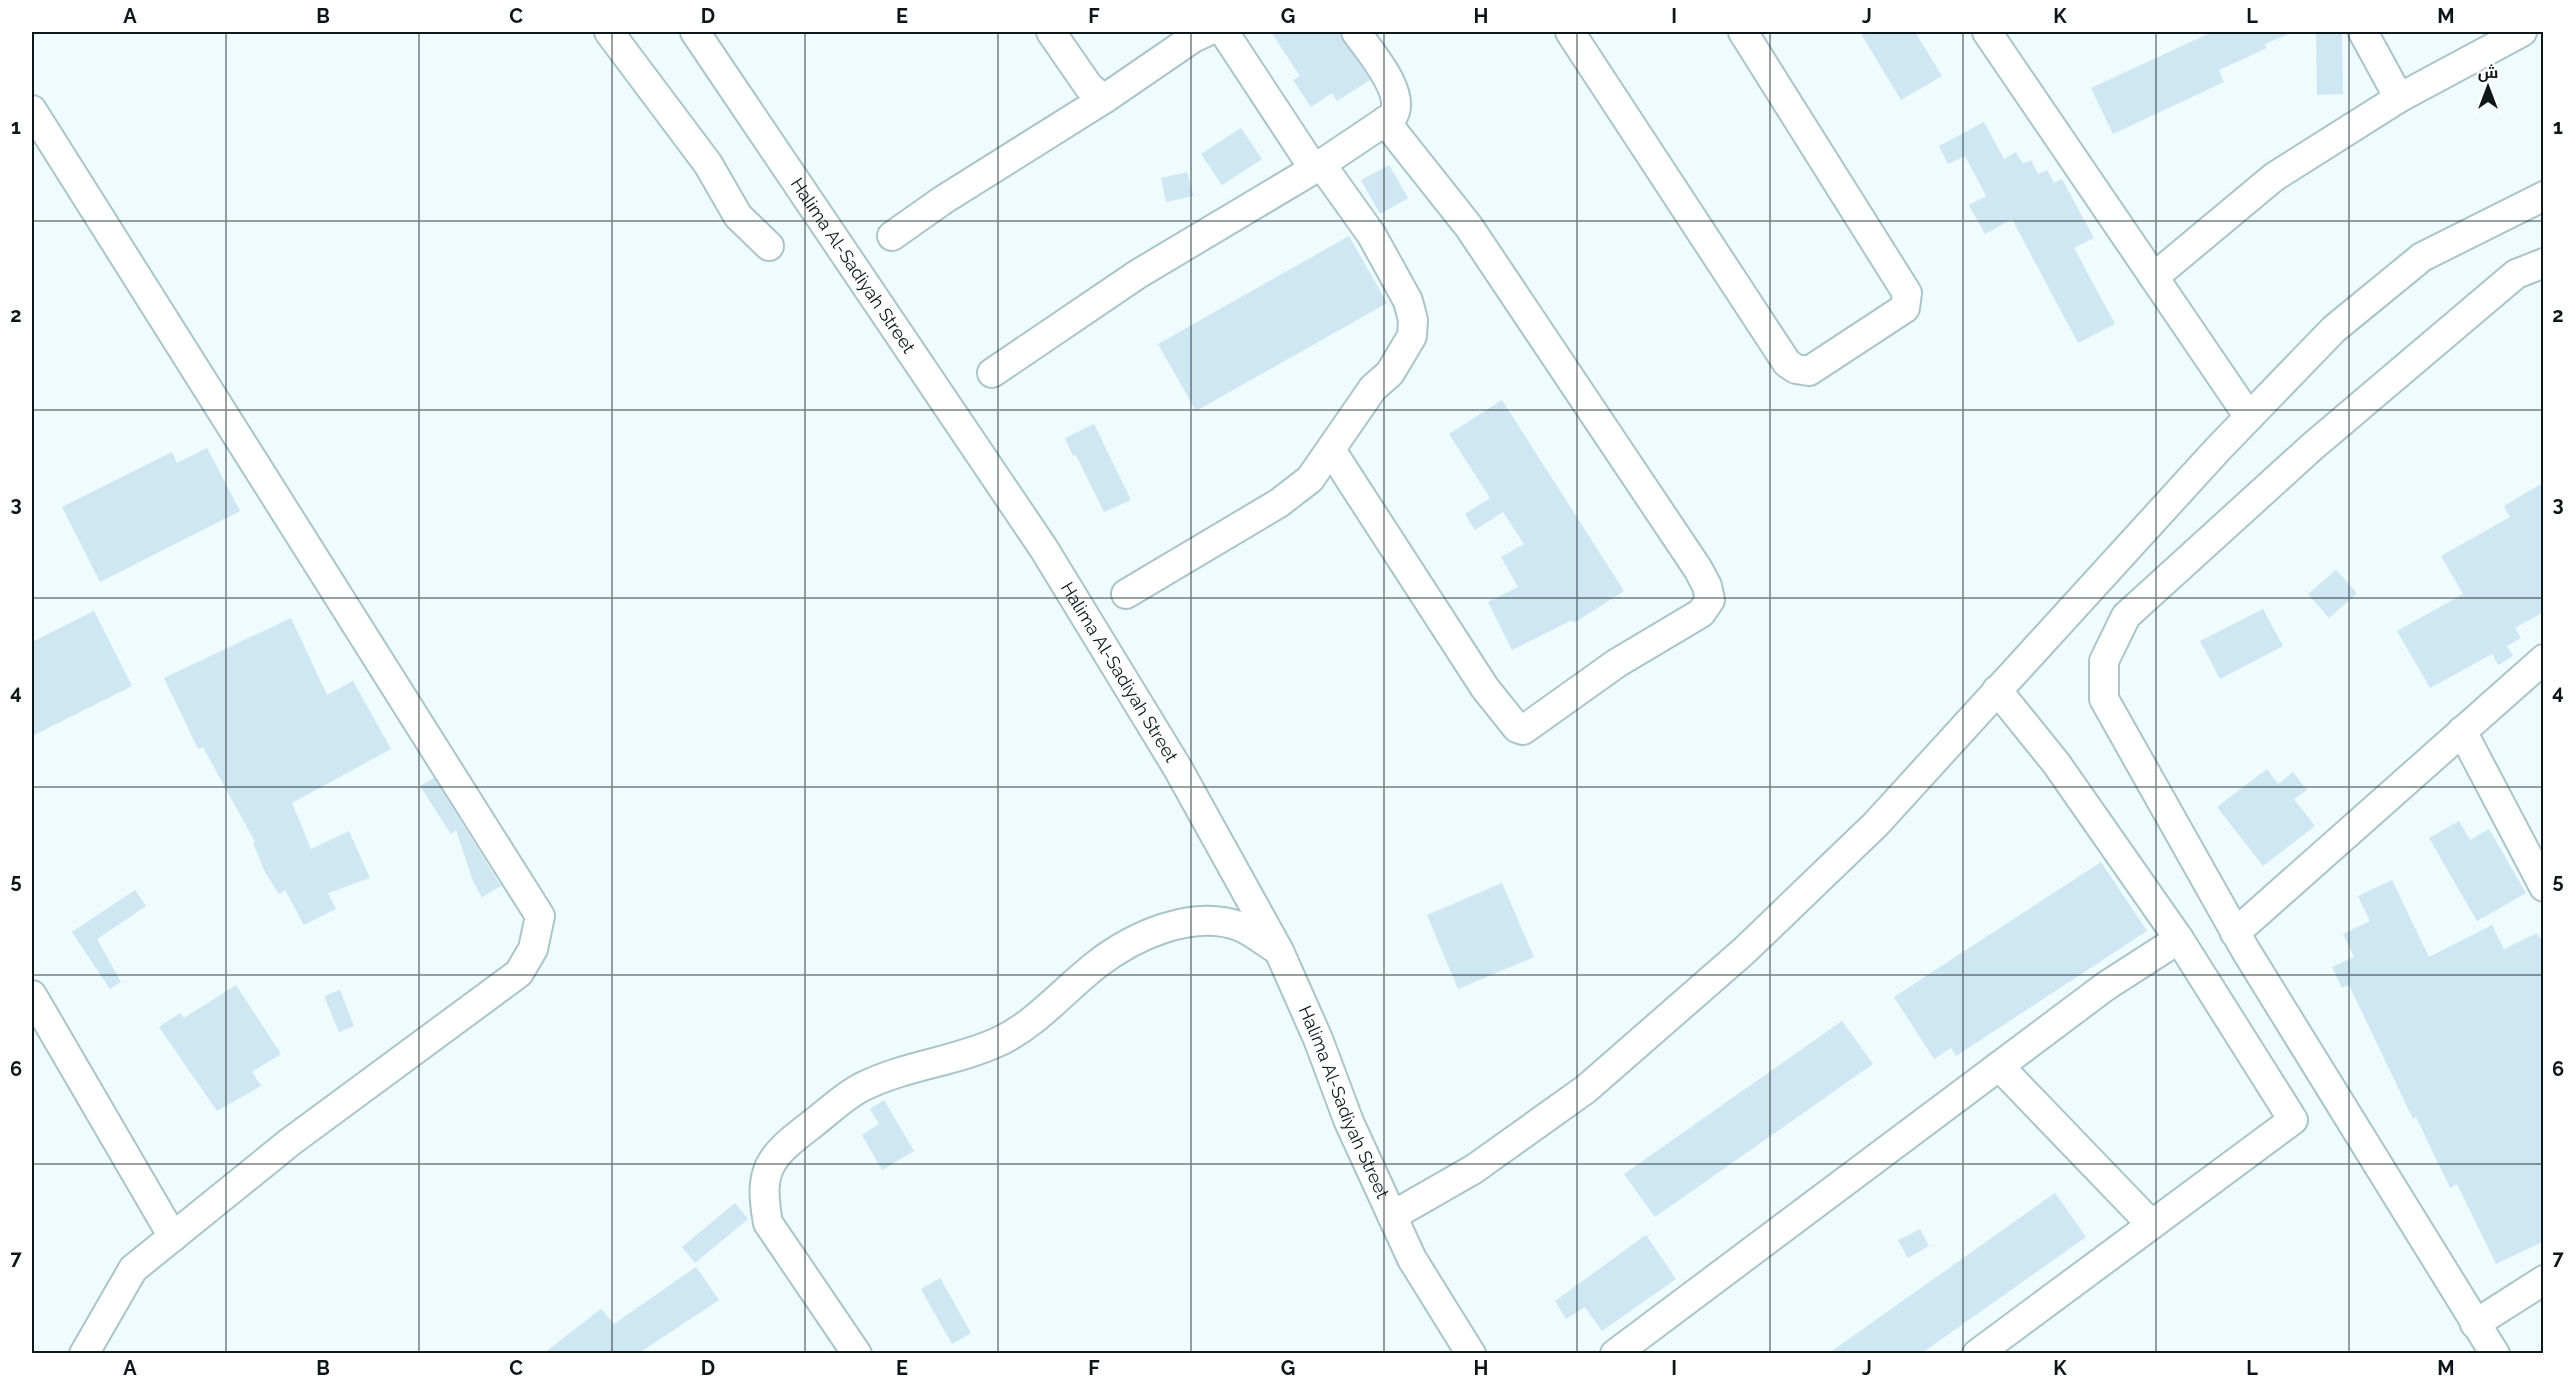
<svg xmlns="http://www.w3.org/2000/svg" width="2575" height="1385" viewBox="0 0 2575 1385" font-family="Raleway,Cairo,sans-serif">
<rect width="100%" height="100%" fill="#effbfd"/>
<g fill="#cee7f3">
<polygon points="1271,32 1338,32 1370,80 1337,101 1332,93 1311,107 1293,80 1300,76"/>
<polygon points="1860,32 1915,32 1942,76 1901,100"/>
<polygon points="2212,32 2293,32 2265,44 2267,48 2219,70 2224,82 2113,134 2091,88"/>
<polygon points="2316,32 2342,32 2343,94 2317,95"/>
<polygon points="1984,122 2004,159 2016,152 2023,164 2031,160 2038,174 2047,170 2054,183 2062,179 2094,238 2074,248 2115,324 2078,343 2012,219 1985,234 1969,205 1986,196 1965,156 1948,164 1939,146"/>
<polygon points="1241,128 1262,159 1222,185 1201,154"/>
<polygon points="1389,165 1408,198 1380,214 1361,180"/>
<polygon points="1187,172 1193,196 1166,202 1161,178"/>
<polygon points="1349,236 1387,303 1196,411 1158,344"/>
<polygon points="1502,400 1624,591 1574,623 1572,620 1512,650 1488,602 1518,587 1501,557 1524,544 1503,512 1475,530 1465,514 1490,498 1449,434"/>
<polygon points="1094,424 1131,500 1104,512 1076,455 1073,456 1065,438"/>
<polygon points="207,448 240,511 100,582 62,507 172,452 177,463"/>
<polygon points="2544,482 2544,612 2515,628 2521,638 2507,646 2513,656 2498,665 2492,654 2430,688 2397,631 2463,594 2441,556 2510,517 2504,506"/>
<polygon points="2336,570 2357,593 2329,618 2308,594"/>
<polygon points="2263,609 2283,646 2220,679 2200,641"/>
<polygon points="94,611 132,686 32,736 32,642"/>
<polygon points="291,618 327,695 353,681 391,749 292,803 311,849 349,831 370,878 328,893 336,909 304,925 285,890 279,894 265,872 253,843 255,842 203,747 198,749 164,678"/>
<polygon points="2267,769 2278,784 2293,772 2307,790 2294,799 2315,826 2263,866 2217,807"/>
<polygon points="434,778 501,886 482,897 473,881 456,830 451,834 420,786"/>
<polygon points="2459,821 2470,840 2489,829 2526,893 2477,921 2429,838"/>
<polygon points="2101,862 2147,931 1956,1056 1951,1048 1934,1059 1894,997"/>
<polygon points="2392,880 2429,957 2492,925 2504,949 2537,933 2544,945 2544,1241 2496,1264 2457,1184 2450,1188 2416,1117 2413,1119 2349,985 2342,988 2332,967 2354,957 2343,934 2370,921 2358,896"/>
<polygon points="1502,883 1534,957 1458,989 1427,915"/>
<polygon points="135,890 146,906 97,939 121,982 110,989 72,932"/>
<polygon points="236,985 281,1054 252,1072 261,1086 217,1111 159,1027 180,1013 184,1018"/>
<polygon points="340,990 354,1026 339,1032 324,996"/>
<polygon points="1842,1021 1873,1064 1655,1217 1624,1174"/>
<polygon points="884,1100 914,1151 882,1170 862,1135 879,1124 870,1109"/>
<polygon points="2055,1193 2086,1237 1922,1353 1829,1353"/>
<polygon points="735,1203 748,1219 695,1263 682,1247"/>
<polygon points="1920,1229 1929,1246 1908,1258 1898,1240"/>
<polygon points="1646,1235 1676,1279 1602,1331 1585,1307 1566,1319 1555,1301"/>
<polygon points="696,1267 719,1300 639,1353 544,1353 601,1309 614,1324"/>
<polygon points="940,1278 971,1333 952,1344 921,1289"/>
</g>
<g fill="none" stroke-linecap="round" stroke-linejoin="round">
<g stroke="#a9c5ca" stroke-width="32">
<g id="minor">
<polyline points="609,32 708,164 738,216 769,246"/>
<path id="s1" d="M 695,32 L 1044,549 L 1177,767 L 1279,951 L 1318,1039 L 1349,1122 L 1412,1259 L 1471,1354"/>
<polyline points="1051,32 1089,87 1104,99 1193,38 1206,32"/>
<path d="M 1222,32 L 1224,32 L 1314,169 L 1393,116 C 1407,93 1369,51 1356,32"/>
<polyline points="1570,32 1787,363 1796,369 1809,371 1905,308 1907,293 1743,32"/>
<polyline points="1987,32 2249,417"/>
<polyline points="2363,32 2399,98"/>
<polyline points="32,110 540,916 533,949 519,973 290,1142 133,1269 84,1354"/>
<polyline points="892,236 943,200 1104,99"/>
<polyline points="2154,277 2274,177 2399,98 2522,32"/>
<polyline points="992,373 1138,274 1314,169"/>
<polyline points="1331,450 1485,688 1517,728 1523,730 1617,663 1701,613 1710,600 1707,586 1698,569 1469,227 1385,121"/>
<polyline points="1126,594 1279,503 1310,479 1373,388 1390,373 1412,336 1413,320 1408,301 1396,279 1371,234 1321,164"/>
<polyline points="2462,731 2544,887"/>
<polyline points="2235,933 2544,659"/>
<polyline points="32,995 173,1237"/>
<polyline points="1999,1066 2151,1224"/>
<polyline points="1392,1216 1474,1169 1586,1089 1744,951 1876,824 2218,449 2334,329 2422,257 2544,196"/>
<polyline points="2475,1324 2544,1280"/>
<path d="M 857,1354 L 768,1223 C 758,1169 769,1157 811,1125 C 827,1113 844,1096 862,1087 C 906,1065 955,1062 1000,1041 C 1037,1023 1064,990 1096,965 C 1133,936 1192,909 1239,926 C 1252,931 1266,943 1278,950"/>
<polyline points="1615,1354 2106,986 2179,939"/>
<polyline points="1977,1354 2293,1120 2179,939 2056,763 1997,690"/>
<polyline points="2495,1354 2246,951 2104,699 2104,661 2126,616 2313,446 2516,274 2544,263"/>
</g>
</g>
<use href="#minor" stroke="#fff" stroke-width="28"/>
</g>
<path fill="none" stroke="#0d1719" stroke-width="1.5" stroke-opacity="0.55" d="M 226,32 L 226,1354M 419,32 L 419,1354M 612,32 L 612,1354M 805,32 L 805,1354M 998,32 L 998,1354M 1191,32 L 1191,1354M 1384,32 L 1384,1354M 1577,32 L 1577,1354M 1770,32 L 1770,1354M 1963,32 L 1963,1354M 2156,32 L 2156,1354M 2349,32 L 2349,1354M 32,221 L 2544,221M 32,410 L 2544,410M 32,598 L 2544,598M 32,787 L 2544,787M 32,975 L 2544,975M 32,1164 L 2544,1164"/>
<g text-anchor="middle" stroke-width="4.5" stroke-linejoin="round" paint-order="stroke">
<g font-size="18" fill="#0d1719" stroke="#fff">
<text dy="6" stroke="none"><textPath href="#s1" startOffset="282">Halima Al-Sadiyah Street</textPath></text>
<text dy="6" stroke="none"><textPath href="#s1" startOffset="768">Halima Al-Sadiyah Street</textPath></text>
<text dy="6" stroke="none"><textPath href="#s1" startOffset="1254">Halima Al-Sadiyah Street</textPath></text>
</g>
</g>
<rect width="2575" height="1385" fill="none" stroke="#ffffff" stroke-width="66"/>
<g transform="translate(2488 87)" stroke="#ffffff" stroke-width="4.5" paint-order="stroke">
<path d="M0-4.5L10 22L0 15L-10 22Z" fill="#0d1719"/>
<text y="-9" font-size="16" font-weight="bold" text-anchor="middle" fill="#0d1719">ش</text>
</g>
<rect x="33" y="33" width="2509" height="1319" fill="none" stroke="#0d1719" stroke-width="2"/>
<g font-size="20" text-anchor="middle" font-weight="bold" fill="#0d1719">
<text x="130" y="23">A</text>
<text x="323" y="23">B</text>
<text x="516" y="23">C</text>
<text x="708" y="23">D</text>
<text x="902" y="23">E</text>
<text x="1094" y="23">F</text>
<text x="1288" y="23">G</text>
<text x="1481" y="23">H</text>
<text x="1674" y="23">I</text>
<text x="1867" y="23">J</text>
<text x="2060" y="23">K</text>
<text x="2252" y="23">L</text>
<text x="2446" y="23">M</text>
<text x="16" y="134">1</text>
<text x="2558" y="134">1</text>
<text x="16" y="322">2</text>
<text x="2558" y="322">2</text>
<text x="16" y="511">3</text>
<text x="2558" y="511">3</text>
<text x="16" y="699">4</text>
<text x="2558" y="699">4</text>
<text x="16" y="888">5</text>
<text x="2558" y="888">5</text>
<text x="16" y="1076">6</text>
<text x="2558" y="1076">6</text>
<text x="16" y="1265">7</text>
<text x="2558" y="1265">7</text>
<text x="130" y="1375">A</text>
<text x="323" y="1375">B</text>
<text x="516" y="1375">C</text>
<text x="708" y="1375">D</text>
<text x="902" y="1375">E</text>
<text x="1094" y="1375">F</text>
<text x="1288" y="1375">G</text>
<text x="1481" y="1375">H</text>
<text x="1674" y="1375">I</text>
<text x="1867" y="1375">J</text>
<text x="2060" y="1375">K</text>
<text x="2252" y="1375">L</text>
<text x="2446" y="1375">M</text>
</g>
</svg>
